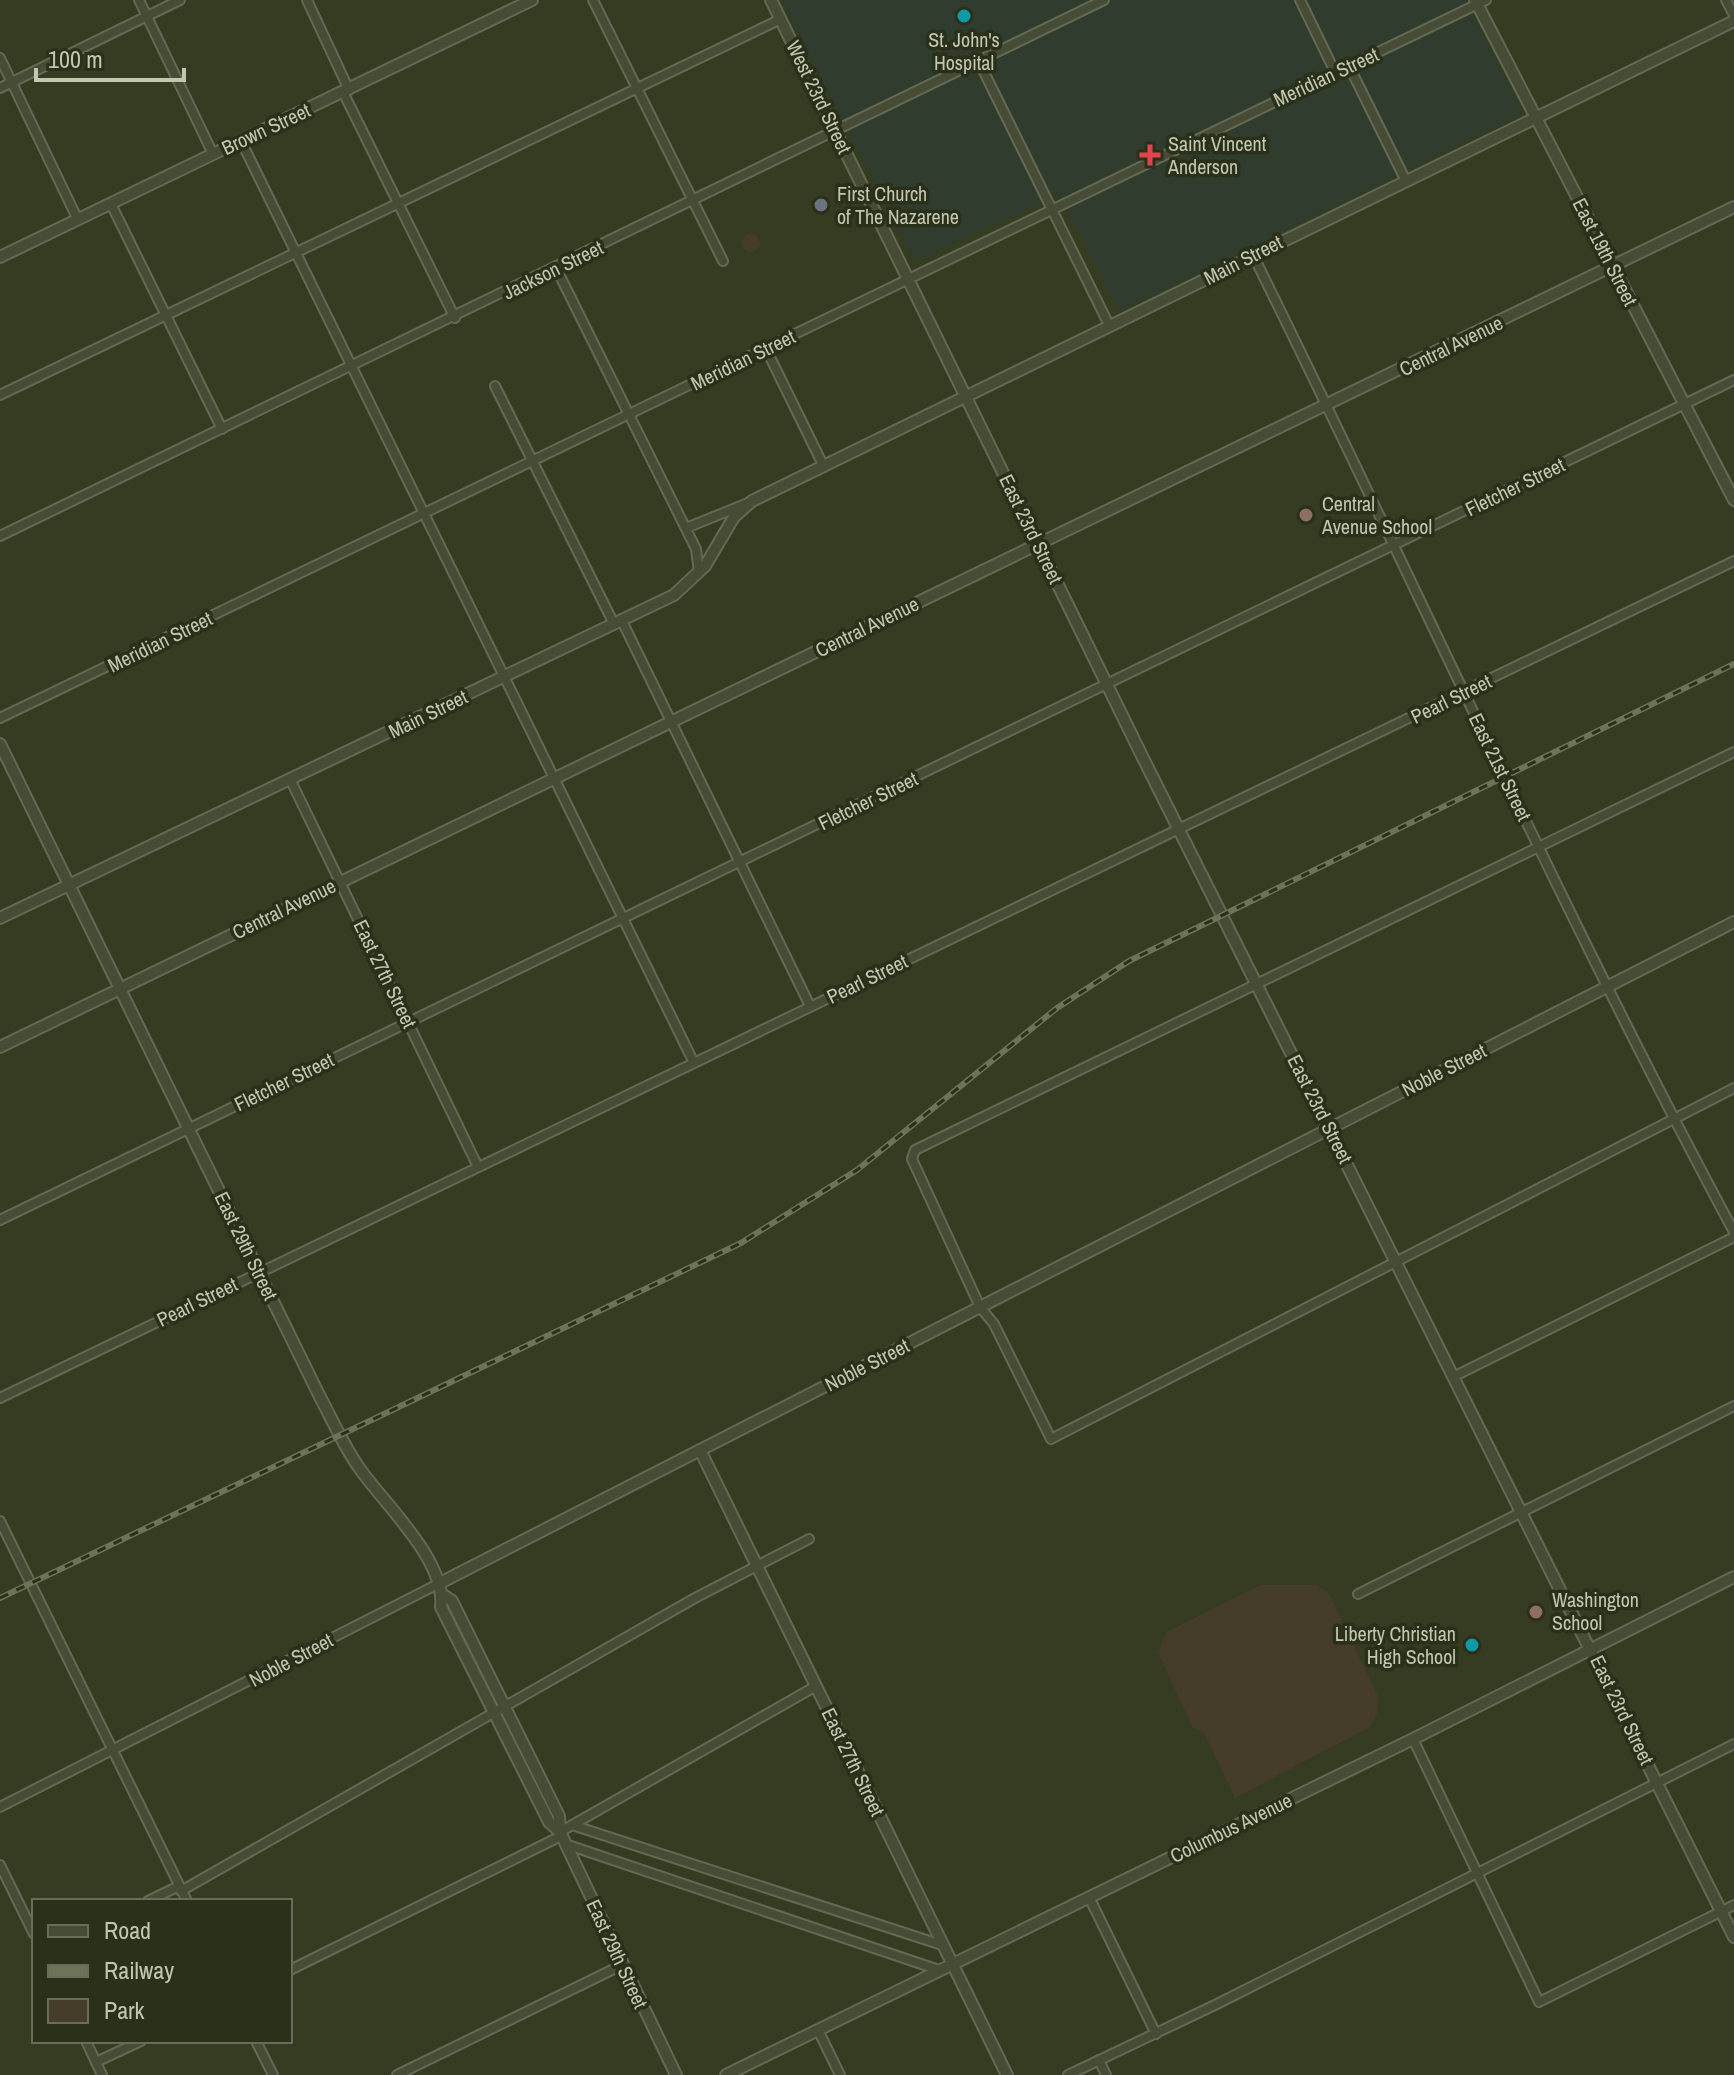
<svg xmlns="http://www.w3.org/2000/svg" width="1734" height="2075" viewBox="0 0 1734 2075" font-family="'Archivo Narrow',sans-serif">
<rect width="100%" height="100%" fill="#353c21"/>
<polygon fill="#303c2d" points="781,0 1466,0 1520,108 1518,116 1119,312 1059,194 915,261"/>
<g fill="#463c2a">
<circle cx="751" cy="243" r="9"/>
<polygon points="1260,1585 1317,1585 1329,1593 1378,1696 1377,1714 1370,1727 1235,1798 1204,1733 1192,1727 1158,1652 1167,1632"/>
</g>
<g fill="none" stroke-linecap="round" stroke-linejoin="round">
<g stroke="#646953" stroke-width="12">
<g id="minor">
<polyline points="139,0 213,154"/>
<polyline points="307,0 349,90"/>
<polyline points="593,0 723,261"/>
<polyline points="1300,0 1335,72"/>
<polyline points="1726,0 1734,15"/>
<polyline points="0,58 78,220"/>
<polyline points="979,62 1110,327"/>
<polyline points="1349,66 1406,181"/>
<polyline points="0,88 180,0"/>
<polyline points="343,92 455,318"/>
<polyline points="241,141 694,1063"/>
<polyline points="111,204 222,429"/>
<path d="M 1253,255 C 1414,580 1562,912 1734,1232"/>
<polyline points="556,268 696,549 699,572"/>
<polyline points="766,349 824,467"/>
<polyline points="495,386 614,624"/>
<polyline points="0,395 781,19"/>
<polyline points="686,528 748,503"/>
<polyline points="0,536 1104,0"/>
<polyline points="622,621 810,1006"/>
<polyline points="0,718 1486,0"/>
<polyline points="1734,752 915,1150 912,1159 980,1307 994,1324 1051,1439 1734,1088"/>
<polyline points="291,781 478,1167"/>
<polyline points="0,1220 1734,380"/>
<polyline points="1453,1377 1734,1237"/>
<polyline points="0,1398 1734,561"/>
<polyline points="0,1521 187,1901"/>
<polyline points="1358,1594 1734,1406"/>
<polyline points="1413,1739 1539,2002 1734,1905"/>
<polyline points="0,1807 438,1584"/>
<polyline points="572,1825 942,1945"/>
<polyline points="560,1832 816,1686"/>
<polyline points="565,1844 939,1970"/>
<polyline points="0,1865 34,1934"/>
<polyline points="181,1891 695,1598 809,1539"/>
<polyline points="1089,1897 1156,2034"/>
<polyline points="148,1901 179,1886"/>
<polyline points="290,1970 561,1836"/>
<polyline points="818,2030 840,2075"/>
<polyline points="86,2041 102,2075"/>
<polyline points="256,2041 273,2075"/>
<polyline points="1099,2060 1106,2075"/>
<polyline points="96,2062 141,2041"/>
<polyline points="397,2075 622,1965"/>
<polyline points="1068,2075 1217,2004 1734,1744"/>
</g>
</g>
<g stroke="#646953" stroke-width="14">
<g id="tertiary">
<polyline points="771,0 1142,756 1734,1937"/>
<polyline points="1475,0 1734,500"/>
<polyline points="0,257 532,0"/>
<path d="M 0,744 L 320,1397 C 333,1421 344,1447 360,1469 C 385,1505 446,1560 441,1607 L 549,1822 L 560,1832"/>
<polyline points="0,918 674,595 705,566 734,517 752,501 1734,21"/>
<polyline points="0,1047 1734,207"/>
<polyline points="700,1450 1007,2075"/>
<polyline points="438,1584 1734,922"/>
<polyline points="442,1594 452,1601 559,1816 560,1832 676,2075"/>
<polyline points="726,2075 1413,1739 1734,1577"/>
</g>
</g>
<use href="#minor" stroke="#464c35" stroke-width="8"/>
<use href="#tertiary" stroke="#464c35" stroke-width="10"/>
<g stroke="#6c7356" stroke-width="6">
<polyline id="rail" points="0,1598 741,1243 857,1170 1057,1008 1129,961 1734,664"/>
</g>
<use href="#rail" stroke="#2b301a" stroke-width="3" stroke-dasharray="9" stroke-linecap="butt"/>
</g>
<g fill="#0f9aa8" stroke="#2b301a" stroke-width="3">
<circle cx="964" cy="16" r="8"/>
<circle cx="1472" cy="1645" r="8"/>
</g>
<path fill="#e0444e" stroke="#2b301a" stroke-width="3" d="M1146 143h8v8h8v8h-8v8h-8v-8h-8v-8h8z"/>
<circle fill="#6b7280" stroke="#2b301a" stroke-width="3" cx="821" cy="205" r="8"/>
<g fill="#8d6e63" stroke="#2b301a" stroke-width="3">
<circle cx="1306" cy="515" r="8"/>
<circle cx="1536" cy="1612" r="8"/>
</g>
<g text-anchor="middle" stroke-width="7" stroke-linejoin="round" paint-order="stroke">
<g font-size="20" fill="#c1c8b0" stroke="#2b301a" text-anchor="start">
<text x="964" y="47" text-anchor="middle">St. John's<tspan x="964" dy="23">Hospital</tspan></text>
<text x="1168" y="151">Saint Vincent<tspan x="1168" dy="23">Anderson</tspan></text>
<text x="837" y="201">First Church<tspan x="837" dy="23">of The Nazarene</tspan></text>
<text x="1322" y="511">Central<tspan x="1322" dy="23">Avenue School</tspan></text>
<text x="1552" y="1607">Washington<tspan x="1552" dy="23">School</tspan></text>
<text x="1456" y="1641" text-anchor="end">Liberty Christian<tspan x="1456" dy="23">High School</tspan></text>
</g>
<g font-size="20" fill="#c1c8b0" stroke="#2b301a">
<text transform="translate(1326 77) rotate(-25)" y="7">Meridian Street</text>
<text transform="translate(819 97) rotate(64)" y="7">West 23rd Street</text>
<text transform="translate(266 129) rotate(-25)" y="7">Brown Street</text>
<text transform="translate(1605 252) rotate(63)" y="7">East 19th Street</text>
<text transform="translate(1243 260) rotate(-27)" y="7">Main Street</text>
<text transform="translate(553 270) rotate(-26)" y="7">Jackson Street</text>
<text transform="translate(1451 346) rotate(-26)" y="7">Central Avenue</text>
<text transform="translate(743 360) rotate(-26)" y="7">Meridian Street</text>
<text transform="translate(1515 487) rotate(-26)" y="7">Fletcher Street</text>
<text transform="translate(1031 529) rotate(64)" y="7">East 23rd Street</text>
<text transform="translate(867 627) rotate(-26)" y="7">Central Avenue</text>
<text transform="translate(160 642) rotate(-26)" y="7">Meridian Street</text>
<text transform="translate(1451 699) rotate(-26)" y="7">Pearl Street</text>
<text transform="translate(428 714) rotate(-26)" y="7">Main Street</text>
<text transform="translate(1500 767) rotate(64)" y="7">East 21st Street</text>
<text transform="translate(868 801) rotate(-26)" y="7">Fletcher Street</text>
<text transform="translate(284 909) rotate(-26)" y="7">Central Avenue</text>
<text transform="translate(385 974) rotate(64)" y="7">East 27th Street</text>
<text transform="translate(867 979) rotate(-26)" y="7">Pearl Street</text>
<text transform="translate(1444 1070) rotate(-27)" y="7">Noble Street</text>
<text transform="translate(284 1082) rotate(-26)" y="7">Fletcher Street</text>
<text transform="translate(1320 1109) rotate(63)" y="7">East 23rd Street</text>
<text transform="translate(246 1246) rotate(64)" y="7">East 29th Street</text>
<text transform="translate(197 1302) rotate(-26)" y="7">Pearl Street</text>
<text transform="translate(867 1365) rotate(-27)" y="7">Noble Street</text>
<text transform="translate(291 1660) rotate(-28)" y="7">Noble Street</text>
<text transform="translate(1622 1710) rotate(64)" y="7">East 23rd Street</text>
<text transform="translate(853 1762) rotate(64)" y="7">East 27th Street</text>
<text transform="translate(1231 1828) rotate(-26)" y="7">Columbus Avenue</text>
<text transform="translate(617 1954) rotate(65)" y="7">East 29th Street</text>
</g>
</g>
<rect x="32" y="1899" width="260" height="144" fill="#2b301a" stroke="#676d56" stroke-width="2"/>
<rect x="48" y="1925" width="40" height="12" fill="#464c35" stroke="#676d56" stroke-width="2"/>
<text x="104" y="1939" font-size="24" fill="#c1c8b0">Road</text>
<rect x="48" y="1965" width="40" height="12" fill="#6c7356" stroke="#676d56" stroke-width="2"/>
<text x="104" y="1979" font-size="24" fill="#c1c8b0">Railway</text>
<rect x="48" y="1999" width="40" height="24" fill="#463c2a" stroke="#676d56" stroke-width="2"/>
<text x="104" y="2019" font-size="24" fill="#c1c8b0">Park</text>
<path d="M36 68v12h148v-12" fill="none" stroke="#c1c8b0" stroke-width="4"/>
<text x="48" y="68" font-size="24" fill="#c1c8b0" stroke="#2b301a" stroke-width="6" paint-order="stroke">100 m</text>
</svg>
